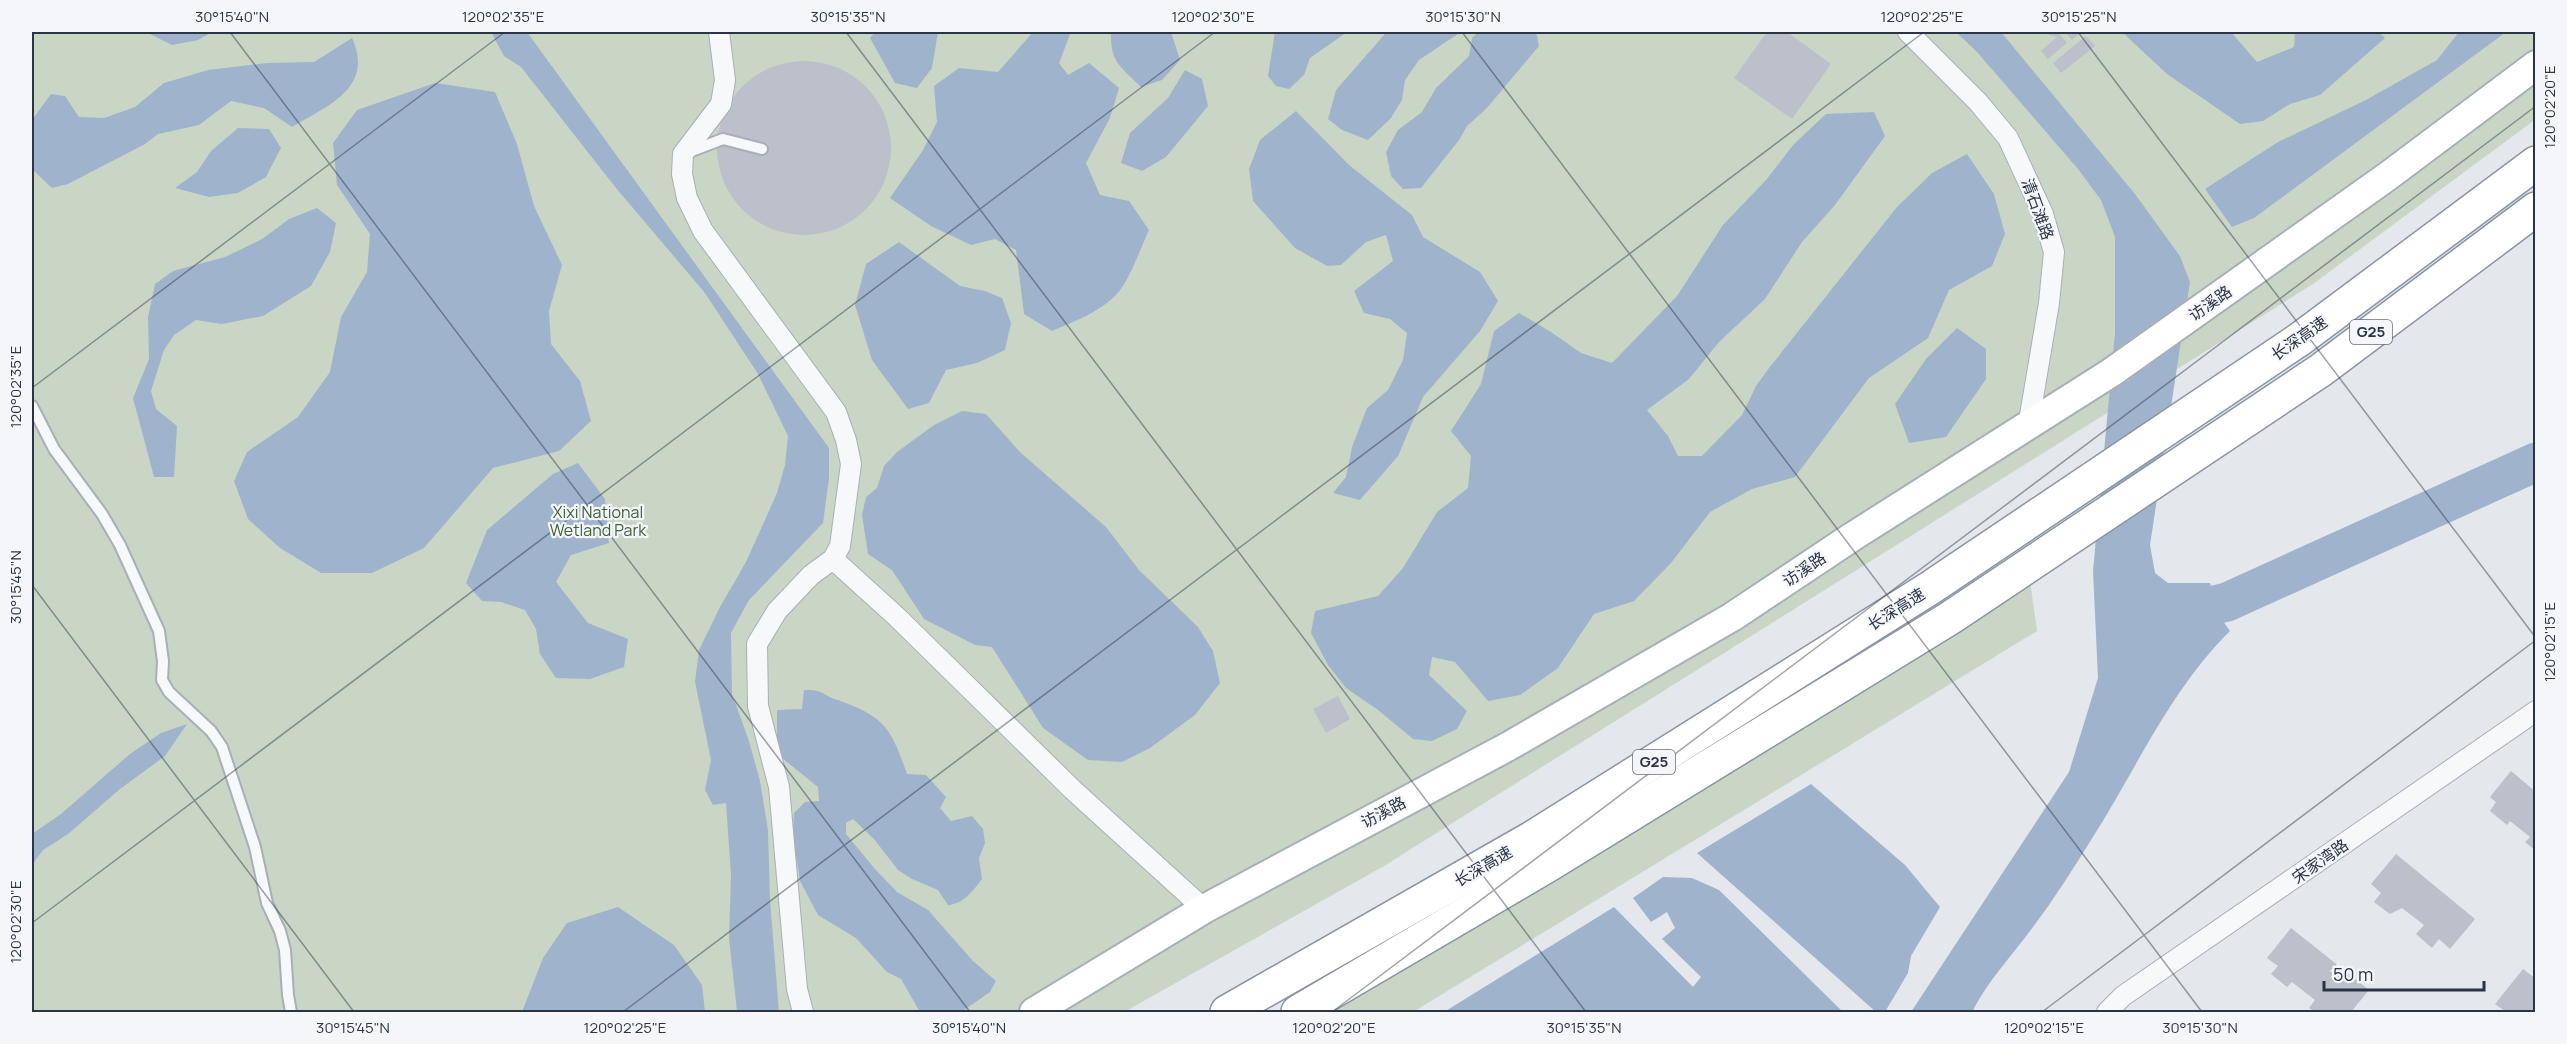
<svg xmlns="http://www.w3.org/2000/svg" width="2567" height="1044" viewBox="0 0 2567 1044" font-family="Manrope,'Noto Sans SC',sans-serif">
<rect width="100%" height="100%" fill="#e4e7ec"/>
<g fill="#c9d6c5">
<polygon points="32,32 2535,32 2536,119 2313,284 1384,866 1124,1012 32,1012"/>
<polygon points="2030,581 2037,631 1413,1012 1306,1012"/>
</g>
<g fill="#9fb4cc">
<polygon points="149,32 212,32 198,40 172,45 150,34"/>
<polygon points="491,32 527,32 829,448 829,478 823,523 749,600 731,633 732,694 749,741 760,781 768,830 770,900 779,1012 737,1012 729,938 731,875 726,803 713,805 705,790 711,760 695,682 699,650 720,607 746,562 777,493 785,465 788,436 758,374 705,293 616,188 521,67 504,56"/>
<polygon points="875,32 938,32 932,68 917,88 895,83 870,38"/>
<path d="M 1033,32 L 1071,32 L 1059,63 L 1068,75 L 1089,63 L 1119,88 L 1110,118 L 1086,163 L 1100,195 L 1129,201 L 1149,230 C 1141,247 1128,285 1114,297 C 1097,313 1073,322 1052,331 L 1024,314 L 1016,250 L 995,239 L 971,245 L 931,226 L 890,198 L 923,150 L 937,122 L 934,86 L 959,68 L 998,72 Z"/>
<path d="M 1111,32 L 1171,32 L 1180,60 L 1162,80 L 1141,87 C 1120,66 1110,62 1111,32 Z"/>
<polygon points="1275,32 1347,32 1310,58 1304,75 1289,89 1276,86 1268,76"/>
<polygon points="1384,32 1461,32 1419,60 1405,80 1402,100 1391,118 1368,140 1342,130 1328,119 1336,90 1384,35"/>
<polygon points="1478,32 1536,32 1539,46 1486,109 1467,126 1459,140 1421,188 1403,189 1391,176 1386,152 1398,130 1422,112 1436,88 1469,56 1472,38"/>
<path d="M 1956,32 L 2001,32 L 2135,194 L 2180,256 L 2190,282 L 2150,545 L 2155,573 L 2168,583 L 2210,583 L 2218,614 L 2230,631 C 2170,690 2136,770 2091,840 C 2073,869 2054,899 2033,927 C 2011,957 1989,979 1972,1012 L 1911,1012 L 2069,772 L 2098,678 L 2093,571 L 2115,333 L 2115,237 L 2101,200 L 2078,169 L 1977,52 Z"/>
<polygon points="2122,32 2231,32 2257,62 2294,47 2295,32 2379,32 2385,38 2320,95 2290,104 2263,121 2240,124 2167,74"/>
<polygon points="2459,32 2506,32 2254,218 2232,227 2205,189 2278,142 2366,100 2437,60"/>
<path d="M 352,38 C 375,88 327,106 292,127 L 264,108 L 231,101 L 199,125 L 158,134 L 145,144 L 68,184 L 52,188 L 32,169 L 32,120 L 51,94 L 65,96 L 79,117 L 104,118 L 135,107 L 164,83 L 208,70 L 267,63 L 314,62 Z"/>
<polygon points="1185,70 1202,79 1208,106 1166,157 1142,171 1121,163 1130,133 1168,98"/>
<polygon points="435,83 495,92 517,144 534,206 562,265 549,311 551,344 580,381 591,421 559,451 493,468 424,548 372,573 321,573 280,548 248,519 234,481 247,452 298,417 330,372 341,317 367,272 370,234 337,185 333,143 357,110"/>
<polygon points="1296,111 1349,165 1412,215 1423,237 1480,272 1498,301 1480,331 1423,397 1398,456 1360,500 1333,493 1346,477 1352,447 1367,408 1388,390 1403,360 1407,333 1390,319 1364,313 1354,291 1393,261 1386,235 1366,242 1341,265 1327,266 1295,248 1253,201 1249,169 1260,140"/>
<polygon points="1874,112 1885,136 1835,205 1802,242 1765,299 1719,342 1689,379 1647,410 1668,436 1678,456 1702,456 1742,415 1756,386 1769,368 1897,207 1932,173 1967,154 1994,194 2005,234 1992,266 1949,290 1928,338 1869,378 1795,477 1752,489 1710,512 1671,563 1634,601 1594,614 1558,668 1520,695 1488,701 1455,662 1432,657 1429,675 1467,711 1457,729 1432,741 1413,739 1378,710 1346,688 1328,665 1311,633 1315,611 1378,596 1403,568 1437,512 1468,488 1471,456 1451,431 1481,384 1494,331 1519,313 1551,332 1581,353 1612,363 1677,296 1723,225 1766,180 1794,144 1826,114"/>
<polygon points="238,128 269,129 281,148 266,177 238,193 209,197 175,188 197,172 211,151"/>
<polygon points="317,208 336,223 330,252 311,286 263,316 222,324 196,320 174,335 164,350 151,391 156,409 177,426 174,477 154,477 133,398 149,359 148,317 155,284 173,271 225,257 262,239 289,219"/>
<polygon points="899,242 960,286 985,291 1002,298 1011,323 1005,350 977,363 946,370 929,403 908,409 872,360 855,305 866,264"/>
<polygon points="1957,328 1986,349 1986,379 1946,437 1909,443 1895,404 1926,359"/>
<polygon points="962,411 986,414 1021,453 1106,527 1139,570 1198,627 1213,651 1220,683 1195,715 1150,748 1122,762 1088,760 1043,728 992,647 975,645 924,619 892,570 868,554 862,515 866,497 877,488 884,466 897,452 934,425"/>
<polygon points="578,463 605,499 609,543 571,555 556,582 588,623 628,639 624,667 590,679 556,678 540,654 536,629 525,610 501,602 482,601 466,583 487,530 553,474"/>
<path d="M 804,690 C 824,689 821,695 838,700 C 885,717 891,728 907,774 L 926,775 L 946,797 L 940,808 L 951,821 L 972,816 L 983,829 L 985,843 L 979,858 L 982,879 C 973,891 963,904 948,905 L 938,890 L 912,879 L 898,870 L 874,839 L 853,819 L 846,823 L 846,834 L 875,869 L 897,892 L 928,910 L 973,961 L 996,981 L 990,992 L 961,1012 L 920,1012 L 901,979 L 887,972 L 856,938 L 818,915 L 800,881 L 793,835 L 794,813 L 805,802 L 819,801 L 818,787 L 782,758 L 777,743 L 777,710 L 802,709 Z"/>
<polygon points="187,724 165,756 120,789 68,834 43,850 32,865 32,834 61,814 130,754 161,733"/>
<polygon points="1811,784 1905,865 1940,907 1911,956 1908,973 1885,1012 1876,1012 1697,853"/>
<polygon points="1663,877 1692,878 1719,890 1843,1012 1444,1012 1614,907 1693,987 1701,977 1662,939 1675,928 1667,912 1651,922 1633,898"/>
<polygon points="618,907 674,945 702,985 705,1012 522,1012 543,958 567,923"/>
</g>
<g fill="none" stroke-linecap="round" stroke-linejoin="round">
<polyline stroke="#9fb4cc" stroke-width="39" points="2165,617 2227,602 2536,462"/>
</g>
<g fill="#bbc0ca">
<polygon points="1767,32 1787,32 1831,64 1792,119 1734,78"/>
<polygon points="2040,32 2058,32 2067,43 2048,59 2041,51 2057,37"/>
<polygon points="2065,32 2082,32 2072,40"/>
<polygon points="2086,36 2095,46 2061,73 2053,63"/>
<circle cx="804" cy="148" r="87"/>
<polygon points="1338,696 1350,719 1326,733 1313,709"/>
<polygon points="2511,771 2536,792 2536,851 2525,842 2530,837 2510,821 2507,825 2490,811 2496,802 2490,797"/>
<polygon points="2396,854 2475,919 2450,949 2439,939 2432,948 2416,934 2424,925 2402,908 2390,914 2374,902 2381,893 2371,884"/>
<polygon points="2291,928 2369,990 2351,1012 2315,1012 2309,1008 2315,1000 2292,982 2287,987 2271,974 2278,966 2267,958"/>
<polygon points="2523,969 2536,979 2536,1012 2506,1012 2495,1004"/>
</g>
<g fill="none" stroke-linecap="round" stroke-linejoin="round">
<g stroke="#a9aeb7" stroke-width="14">
<g id="lane">
<polyline points="689,152 723,139 762,149"/>
<polyline points="32,406 54,449 102,514 120,545 159,631 163,661 162,680 169,692 211,731 222,747 255,847 267,903 280,931 285,950 288,995 291,1012"/>
</g>
</g>
<g stroke="#a9aeb7" stroke-width="22">
<g id="street">
<polyline points="719,32 725,80 721,104 683,154 682,174 687,198 703,231 836,412 846,440 851,464 840,546 833,559 811,575 777,611 757,644 758,706 779,787 797,989 803,1012"/>
<polyline points="1908,32 1978,102 2008,138 2043,214 2054,252 2049,303 2028,427"/>
<polyline points="833,559 898,618 1073,790 1204,909"/>
<polyline points="2107,1012 2123,996 2536,711"/>
</g>
</g>
<g stroke="#a9aeb7" stroke-width="32">
<polyline id="secondary" points="1034,1012 1204,909 1509,746 1732,617 1852,537 2112,372 2388,176 2536,65"/>
</g>
<g stroke="#8b94a3" stroke-width="36">
<g id="highway">
<polyline points="1227,1012 1532,838 1930,588 2300,339 2536,163"/>
<polyline points="1298,1012 1550,864 1950,618 2321,370 2536,209"/>
</g>
</g>
<use href="#lane" stroke="#f7f8fa" stroke-width="10"/>
<use href="#street" stroke="#f7f8fa" stroke-width="20"/>
<use href="#secondary" stroke="#fff" stroke-width="28"/>
<use href="#highway" stroke="#fff" stroke-width="33"/>
</g>
<path fill="none" stroke="#2b3445" stroke-width="1.5" stroke-opacity="0.45" d="M 230,32 L 970,1012M 846,32 L 1586,1012M 1462,32 L 2202,1012M 2078,32 L 2536,638M 32,388 L 505,32M 32,585 L 354,1012M 32,923 L 1215,32M 623,1012 L 1924,32M 1332,1012 L 2536,106M 2042,1012 L 2536,640"/>
<g text-anchor="middle" stroke-width="4.5" stroke-linejoin="round" paint-order="stroke">
<g fill="#f4f6f9" stroke="#676e7b" stroke-width="1.5">
<rect x="2350" y="320" width="42" height="24" rx="4.5"/>
<rect x="1633" y="750" width="42" height="24" rx="4.5"/>
</g>
<g font-size="15" font-weight="bold" fill="#2b3445">
<text x="2371" y="337">G25</text>
<text x="1654" y="767">G25</text>
</g>
<g font-size="16" fill="#2b3445" stroke="#f4f6f9">
<text transform="translate(2038 209) rotate(70)" y="6">清石滩路</text>
<text transform="translate(2210 303) rotate(-35)" y="6">访溪路</text>
<text transform="translate(2299 338) rotate(-35)" y="6">长深高速</text>
<text transform="translate(1804 569) rotate(-34)" y="6">访溪路</text>
<text transform="translate(1896 609) rotate(-32)" y="6">长深高速</text>
<text transform="translate(1383 812) rotate(-28)" y="6">访溪路</text>
<text transform="translate(2320 861) rotate(-35)" y="6">宋家湾路</text>
<text transform="translate(1483 866) rotate(-30)" y="6">长深高速</text>
</g>
<g font-size="16" fill="#3f6138" stroke="#f4f6f9">
<text x="598" y="518">Xixi National<tspan x="598" dy="18">Wetland Park</tspan></text>
</g>
</g>
<rect width="2567" height="1044" fill="none" stroke="#f4f6f9" stroke-width="66"/>
<path d="M2324 981v9h160v-9" fill="none" stroke="#2b3445" stroke-width="3"/>
<text x="2333" y="981" font-size="18" fill="#2b3445" stroke="#f4f6f9" stroke-width="4.5" paint-order="stroke">50 m</text>
<rect x="33" y="33" width="2501" height="978" fill="none" stroke="#2b3445" stroke-width="2"/>
<g font-size="15" text-anchor="middle" fill="#2b3445">
<text x="232" y="22">30°15'40"N</text>
<text x="503" y="22">120°02'35"E</text>
<text x="848" y="22">30°15'35"N</text>
<text x="1213" y="22">120°02'30"E</text>
<text x="1463" y="22">30°15'30"N</text>
<text x="1922" y="22">120°02'25"E</text>
<text x="2079" y="22">30°15'25"N</text>
<text transform="translate(2550 107) rotate(-90)" y="5">120°02'20"E</text>
<text transform="translate(16 387) rotate(-90)" y="5">120°02'35"E</text>
<text transform="translate(16 587) rotate(-90)" y="5">30°15'45"N</text>
<text transform="translate(2550 642) rotate(-90)" y="5">120°02'15"E</text>
<text transform="translate(16 922) rotate(-90)" y="5">120°02'30"E</text>
<text x="353" y="1033">30°15'45"N</text>
<text x="625" y="1033">120°02'25"E</text>
<text x="969" y="1033">30°15'40"N</text>
<text x="1334" y="1033">120°02'20"E</text>
<text x="1584" y="1033">30°15'35"N</text>
<text x="2044" y="1033">120°02'15"E</text>
<text x="2200" y="1033">30°15'30"N</text>
</g>
</svg>
